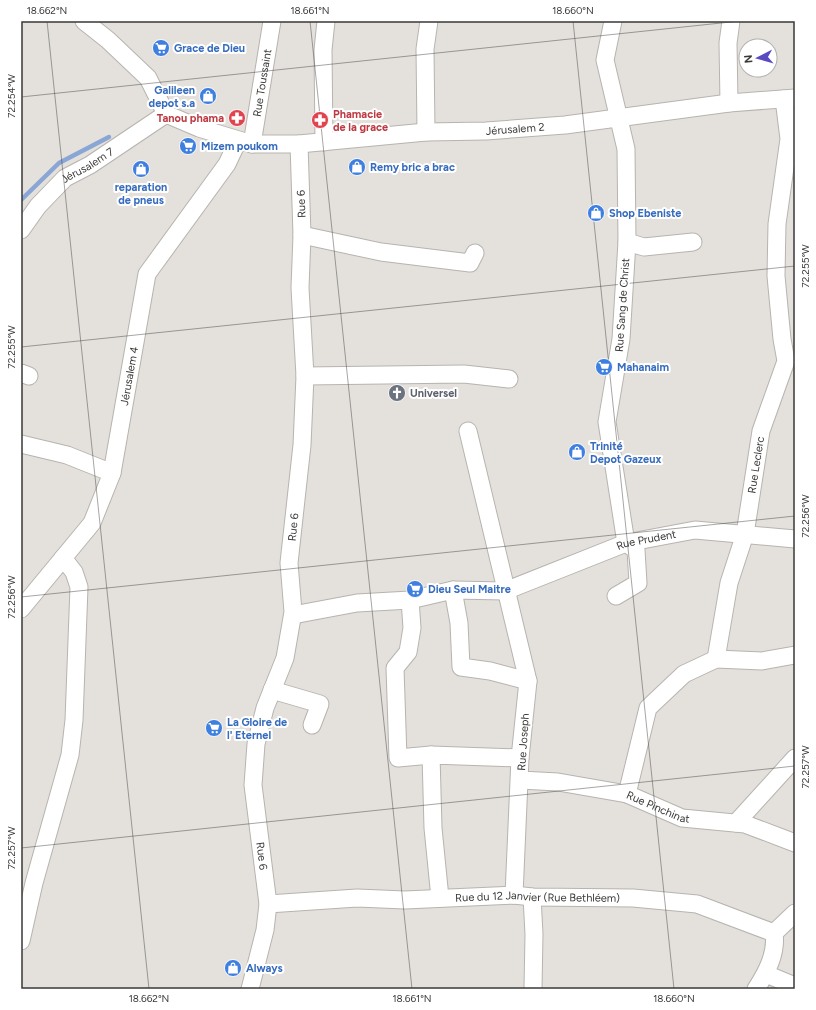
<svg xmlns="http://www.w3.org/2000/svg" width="816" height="1010" viewBox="0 0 816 1010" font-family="Figtree,sans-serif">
<rect width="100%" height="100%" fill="#e4e1dd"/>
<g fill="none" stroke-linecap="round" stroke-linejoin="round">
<polyline stroke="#89a6d5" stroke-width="4.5" points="21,200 59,163 109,137"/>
<g stroke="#b7b4b0" stroke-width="19">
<g id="minor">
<path id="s1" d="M 84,21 L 108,40 L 148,78 L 166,114 L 199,128 L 252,144 L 299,144 L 426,132 L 486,131 L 565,125 L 729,103 L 795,98"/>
<polyline points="613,21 605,60 626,149 627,242 621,339 607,422 626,543 636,550 638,583 616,596"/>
<polyline points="729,103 728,43 731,21"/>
<polyline points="426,132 425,49 429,21"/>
<polyline points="324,142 323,50 326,21"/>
<path id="s2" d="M 252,144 L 272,21"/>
<path id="s3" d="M 21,230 L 38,206 L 65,178 L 90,165 L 166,114"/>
<polyline points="302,235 381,252 470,263 475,253"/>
<polyline points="627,242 644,247 693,242"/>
<polyline points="21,373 29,376"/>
<polyline points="305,376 464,374 509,379"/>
<polyline points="468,431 528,681 520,758 514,895"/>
<polyline points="21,444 67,455 112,473"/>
<polyline points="453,590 459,623 461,667 490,671 528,681"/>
<polyline points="410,600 412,628 408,652 395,668 398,758 431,755"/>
<path id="s4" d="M 21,609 L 92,523 L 112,473 L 147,274 L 227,164 L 235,147 L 235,140"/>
<path id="s5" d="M 293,615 L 357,603 L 410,600 L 453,590 L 505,591 L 626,543 L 695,530 L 795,539"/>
<polyline points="716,659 762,661 795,655"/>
<polyline points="272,690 320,704 312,725"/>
<path id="s6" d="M 520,780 L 558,782 L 627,794 L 682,818 L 745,824 L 795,843"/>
<path id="s7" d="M 627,794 L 648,708 L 684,674 L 716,659 L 729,583 L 745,534 L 761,431 L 786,361 L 782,339 L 776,276 L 777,224 L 789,139 L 784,99"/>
<polyline points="736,823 795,758"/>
<polyline points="532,897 534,934 533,989"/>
<polyline points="440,898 433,828 431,755 520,758"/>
<path id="s8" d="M 268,904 L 357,898 L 405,900 L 514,895 L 532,897 L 633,898 L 697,904 L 774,933 L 795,913"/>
<polyline points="21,941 34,883 70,755 74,720 79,587 74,572 63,558"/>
<polyline points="766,974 795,986"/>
<path id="s9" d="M 250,989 L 265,930 L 268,904 L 253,785 L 256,744 L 265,708 L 285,658 L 293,612 L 289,563 L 302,445 L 305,376 L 300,288 L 302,235 L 299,144"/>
<path d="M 756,989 C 767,972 777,953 774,933"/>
</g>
</g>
<use href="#minor" stroke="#fff" stroke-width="17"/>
</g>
<path fill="none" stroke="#3a3937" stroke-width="1" stroke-opacity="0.45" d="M 47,21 L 149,989M 310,21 L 412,989M 573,21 L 674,989M 21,97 L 740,21M 21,347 L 795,266M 21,597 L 795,516M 21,848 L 795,766"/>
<defs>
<g id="supermarket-disc" transform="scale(0.9)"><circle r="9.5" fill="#3f7fe0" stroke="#fff"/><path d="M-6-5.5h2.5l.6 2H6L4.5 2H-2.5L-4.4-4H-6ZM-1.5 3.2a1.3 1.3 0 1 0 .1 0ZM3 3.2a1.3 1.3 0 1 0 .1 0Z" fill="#fff"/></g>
<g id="shop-disc" transform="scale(0.9)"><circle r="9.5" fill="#3f7fe0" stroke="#fff"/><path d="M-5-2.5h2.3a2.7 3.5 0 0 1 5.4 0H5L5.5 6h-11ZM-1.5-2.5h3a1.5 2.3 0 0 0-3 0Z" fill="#fff"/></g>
<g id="pharmacy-disc" transform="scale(0.9)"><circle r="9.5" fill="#e0444e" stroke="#fff"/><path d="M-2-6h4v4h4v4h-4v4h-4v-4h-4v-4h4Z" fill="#fff"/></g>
<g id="church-disc" transform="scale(0.9)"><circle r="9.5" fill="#6b7280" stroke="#fff"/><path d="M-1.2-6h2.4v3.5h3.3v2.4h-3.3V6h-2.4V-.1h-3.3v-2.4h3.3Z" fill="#fff"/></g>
</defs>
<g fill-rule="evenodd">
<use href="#supermarket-disc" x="161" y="48"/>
<use href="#shop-disc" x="208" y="96"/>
<use href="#pharmacy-disc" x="237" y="118"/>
<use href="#pharmacy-disc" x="320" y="120"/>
<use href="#supermarket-disc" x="188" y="146"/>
<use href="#shop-disc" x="357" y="167"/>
<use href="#shop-disc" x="141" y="169"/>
<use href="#shop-disc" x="596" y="213"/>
<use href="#supermarket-disc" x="604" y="367"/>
<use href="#church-disc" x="397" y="393"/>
<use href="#shop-disc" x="577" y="452"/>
<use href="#supermarket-disc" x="415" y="589"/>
<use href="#supermarket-disc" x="214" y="728"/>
<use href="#shop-disc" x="233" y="968"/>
</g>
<g text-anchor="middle" stroke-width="4" stroke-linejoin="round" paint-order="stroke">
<g font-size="11" font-weight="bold" fill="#366cbe" stroke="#fff" text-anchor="start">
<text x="174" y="52">Grace de Dieu</text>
<text x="195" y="94" text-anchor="end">Galileen<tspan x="195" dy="13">depot s.a</tspan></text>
<text x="201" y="150">Mizem poukom</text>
<text x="370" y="171">Remy bric a brac</text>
<text x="141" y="191" text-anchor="middle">reparation<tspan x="141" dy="13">de pneus</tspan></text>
<text x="609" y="217">Shop Ebeniste</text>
<text x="617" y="371">Mahanaim</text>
<text x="590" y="450">Trinité<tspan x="590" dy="13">Depot Gazeux</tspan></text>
<text x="428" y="593">Dieu Seul Maitre</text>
<text x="227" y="726">La Gloire de<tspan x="227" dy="13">l' Eternel</tspan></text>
<text x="246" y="972">Always</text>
</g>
<g font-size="11" fill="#3a3937" stroke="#fff">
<text dy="4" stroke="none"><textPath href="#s2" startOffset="62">Rue Toussaint</textPath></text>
<text dy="4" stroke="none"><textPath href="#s1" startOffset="481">Jérusalem 2</textPath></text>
<text dy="4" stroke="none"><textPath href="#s3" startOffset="94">Jérusalem 7</textPath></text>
<text transform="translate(301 204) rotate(-92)" y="4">Rue 6</text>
<text transform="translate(622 305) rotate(-86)" y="4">Rue Sang de Christ</text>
<text dy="4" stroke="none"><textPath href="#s4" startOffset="264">Jérusalem 4</textPath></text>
<text dy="4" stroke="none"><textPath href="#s7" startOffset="372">Rue Leclerc</textPath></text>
<text dy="4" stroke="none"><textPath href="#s9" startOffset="471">Rue 6</textPath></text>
<text dy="4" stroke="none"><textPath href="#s5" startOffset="365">Rue Prudent</textPath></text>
<text transform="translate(523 742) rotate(-86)" y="4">Rue Joseph</text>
<text dy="4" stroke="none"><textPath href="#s6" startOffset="142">Rue Pinchinat</textPath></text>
<text transform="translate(262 856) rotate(83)" y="4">Rue 6</text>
<text dy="4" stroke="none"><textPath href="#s8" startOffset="270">Rue du 12 Janvier (Rue Bethléem)</textPath></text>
</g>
<g font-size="11" font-weight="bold" fill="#be3a42" stroke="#fff" text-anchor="start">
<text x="333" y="118">Phamacie<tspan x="333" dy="13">de la grace</tspan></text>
<text x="224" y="122" text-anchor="end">Tanou phama</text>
</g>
<g font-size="11" font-weight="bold" fill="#5b616d" stroke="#fff" text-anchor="start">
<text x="410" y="397">Universel</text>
</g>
</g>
<rect width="816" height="1010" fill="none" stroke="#ffffff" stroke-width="44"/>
<g transform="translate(758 58) rotate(264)"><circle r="19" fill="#ffffff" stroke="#b0b0af"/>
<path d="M0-3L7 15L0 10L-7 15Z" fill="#5a4ac2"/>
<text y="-6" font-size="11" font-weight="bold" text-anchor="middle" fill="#3a3937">N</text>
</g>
<rect x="22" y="22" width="772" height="966" fill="none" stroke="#3a3937" stroke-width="1.5"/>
<g font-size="10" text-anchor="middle" fill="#3a3937">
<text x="47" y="14">18.662°N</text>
<text x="310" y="14">18.661°N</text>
<text x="573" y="14">18.660°N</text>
<text transform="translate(11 96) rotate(-90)" y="4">72.254°W</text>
<text transform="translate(805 266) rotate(-90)" y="4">72.255°W</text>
<text transform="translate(11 347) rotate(-90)" y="4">72.255°W</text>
<text transform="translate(805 516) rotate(-90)" y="4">72.256°W</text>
<text transform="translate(11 597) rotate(-90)" y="4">72.256°W</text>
<text transform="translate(805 767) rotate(-90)" y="4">72.257°W</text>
<text transform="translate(11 848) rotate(-90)" y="4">72.257°W</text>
<text x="149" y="1002">18.662°N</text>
<text x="412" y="1002">18.661°N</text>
<text x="674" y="1002">18.660°N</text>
</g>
</svg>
